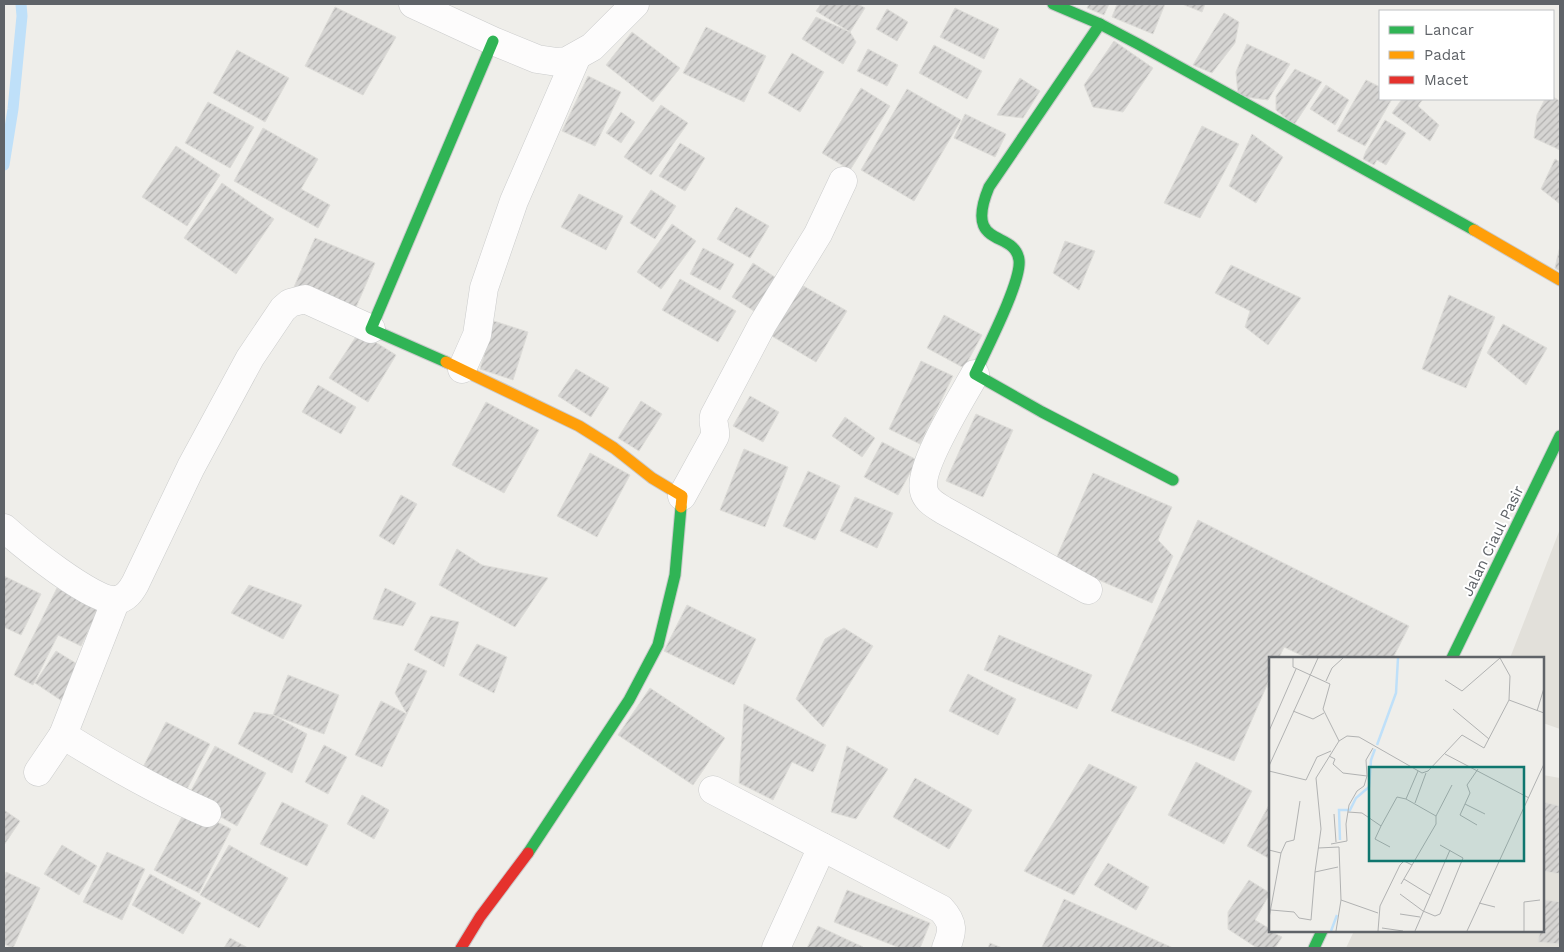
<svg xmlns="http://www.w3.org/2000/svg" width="1564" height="952" viewBox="0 0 1564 952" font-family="'Work Sans',sans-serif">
<defs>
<pattern id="building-hatch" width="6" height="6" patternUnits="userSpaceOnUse" patternTransform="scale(1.25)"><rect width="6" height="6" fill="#d6d5d3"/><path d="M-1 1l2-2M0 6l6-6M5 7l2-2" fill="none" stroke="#b1b0af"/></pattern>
</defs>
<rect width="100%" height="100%" fill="#efeeea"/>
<g fill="#e2e0da">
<polygon points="1560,529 1560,729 1543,723 1543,658 1510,658"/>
<polygon points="1543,775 1560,778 1560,948 1346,948 1354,931 1543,931"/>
</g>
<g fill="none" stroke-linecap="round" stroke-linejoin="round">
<polyline stroke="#bfe0f9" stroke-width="11" points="4,165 13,109 22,16 21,4"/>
</g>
<g fill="url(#building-hatch)" stroke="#deddd9">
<polygon points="821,4 858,4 865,8 850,32 816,11"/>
<polygon points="1089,4 1109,4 1104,15 1087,8"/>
<polygon points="1117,4 1165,4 1153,34 1112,17"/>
<polygon points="1182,4 1205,4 1202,12"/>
<polygon points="335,7 396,37 363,95 305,66"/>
<polygon points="955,8 999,29 984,59 940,37"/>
<polygon points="887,9 908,22 897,41 876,29"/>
<polygon points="1224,13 1239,22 1235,43 1212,73 1193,65"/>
<polygon points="816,17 850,32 856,42 843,64 802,39"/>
<polygon points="706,27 766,56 744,102 683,73"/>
<polygon points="632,32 680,68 653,102 606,65"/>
<polygon points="1114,41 1153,68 1123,112 1093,107 1084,85"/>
<polygon points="1247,44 1290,64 1268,100 1238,96 1236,72"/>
<polygon points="934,45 982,71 967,99 919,73"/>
<polygon points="868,49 898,65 887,86 857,71"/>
<polygon points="237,50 289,78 265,122 213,93"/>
<polygon points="792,53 824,72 800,112 768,93"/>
<polygon points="1295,69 1322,82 1294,125 1276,110 1276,96"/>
<polygon points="588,76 621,92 595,146 562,131"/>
<polygon points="1020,78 1040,91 1023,118 997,115"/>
<polygon points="1366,80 1380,87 1380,99 1392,99 1365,146 1337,131"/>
<polygon points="1326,85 1349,100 1335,125 1310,109"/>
<polygon points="861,88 890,106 850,170 822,153"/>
<polygon points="907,89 961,120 914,201 861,170"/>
<polygon points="1553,97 1560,101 1560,150 1534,138 1537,115 1545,99 1553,99"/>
<polygon points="1402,99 1423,99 1418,106 1439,125 1430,141 1392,113"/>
<polygon points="208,102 254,127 230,168 185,143"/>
<polygon points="661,105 688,123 651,175 624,157"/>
<polygon points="621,112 635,122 621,143 606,133"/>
<polygon points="965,114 1006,134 995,157 954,138"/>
<polygon points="1385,120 1406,133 1386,165 1377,160 1374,165 1363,159 1366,151"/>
<polygon points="1202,126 1239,144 1200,218 1164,203"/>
<polygon points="263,128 318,159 301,189 330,205 318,228 234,181"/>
<polygon points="1252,134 1283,157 1256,203 1229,186"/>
<polygon points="680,143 705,158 685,191 659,176"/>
<polygon points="176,146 220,175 187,226 142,197"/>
<polygon points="1555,159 1560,162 1560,204 1541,189"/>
<polygon points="222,183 274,219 236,274 184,238"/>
<polygon points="651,190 676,206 655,239 630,223"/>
<polygon points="579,194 623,216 606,250 561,227"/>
<polygon points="736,207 769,226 750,258 717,239"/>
<polygon points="672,224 696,241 661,289 637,272"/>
<polygon points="315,238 375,263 354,312 294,287"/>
<polygon points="1065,241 1095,251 1079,290 1053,273"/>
<polygon points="1560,246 1560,271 1555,268"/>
<polygon points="703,248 734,264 720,290 690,274"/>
<polygon points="753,263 778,279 757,313 732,297"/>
<polygon points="1231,265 1301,298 1268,345 1245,327 1250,311 1215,293"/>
<polygon points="680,279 736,311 718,342 662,310"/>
<polygon points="800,284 847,311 816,362 770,335"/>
<polygon points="1449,295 1495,317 1466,388 1422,369"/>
<polygon points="944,315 982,335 964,368 927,348"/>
<polygon points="494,321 528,332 513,380 480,369"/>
<polygon points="1503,324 1547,348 1526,385 1487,353"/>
<polygon points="359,332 396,355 368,402 329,378"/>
<polygon points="921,361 953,376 920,444 889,429"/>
<polygon points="576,369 609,388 591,417 558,396"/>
<polygon points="318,385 356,407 341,434 302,412"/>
<polygon points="750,396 779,412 763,442 733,426"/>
<polygon points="641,401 662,414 639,451 618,438"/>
<polygon points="486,402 539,430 504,493 452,465"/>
<polygon points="976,414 1013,430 983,497 946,481"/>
<polygon points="845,417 875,438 862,457 832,436"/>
<polygon points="882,442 917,460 898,495 864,477"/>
<polygon points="744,449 788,467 765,527 720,510"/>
<polygon points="590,453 630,475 597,537 557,516"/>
<polygon points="808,471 840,486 815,540 783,526"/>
<polygon points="1093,473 1172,507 1158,540 1173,556 1152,603 1055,561"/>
<polygon points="401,495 417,504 394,545 379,536"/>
<polygon points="855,497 893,513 877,548 840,531"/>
<polygon points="1198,520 1409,626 1393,658 1307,658 1284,647 1279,658 1270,658 1270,678 1234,761 1111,711"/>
<polygon points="457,549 482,565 548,578 515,627 439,585"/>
<polygon points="4,576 41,594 21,635 4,627"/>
<polygon points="249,585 302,605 283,639 231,613"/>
<polygon points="57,588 99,609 81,646 58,635 33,685 14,675"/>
<polygon points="385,588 416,603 403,626 373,619"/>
<polygon points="687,605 756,639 734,685 664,651"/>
<polygon points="431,616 459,622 444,667 414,650"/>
<polygon points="844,628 873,646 823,727 796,699 825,639"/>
<polygon points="999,635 1092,675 1077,709 984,670"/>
<polygon points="477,644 507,657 494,693 459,675"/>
<polygon points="56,651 87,670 65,703 35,683"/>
<polygon points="408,663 427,671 407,714 395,693"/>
<polygon points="968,674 1016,699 998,735 949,711"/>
<polygon points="288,675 339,695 324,734 273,715"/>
<polygon points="650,688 725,738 693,785 618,735"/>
<polygon points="381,701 407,714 382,767 355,755"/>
<polygon points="744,704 826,745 813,772 792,762 773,800 739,783"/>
<polygon points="254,712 273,715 307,734 292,773 238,744"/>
<polygon points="166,722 210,744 184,795 140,773"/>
<polygon points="324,745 347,757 328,794 305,782"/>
<polygon points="215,746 266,773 237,826 187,798"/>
<polygon points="847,746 888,769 856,819 831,812"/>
<polygon points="1196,762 1252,791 1224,844 1168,815"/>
<polygon points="1089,764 1137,787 1074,895 1024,871"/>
<polygon points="915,778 972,810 949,849 893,817"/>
<polygon points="362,795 389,810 374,839 347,824"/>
<polygon points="282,802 328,825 307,866 260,844"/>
<polygon points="1543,802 1560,806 1560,874 1543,871"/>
<polygon points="1270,803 1270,859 1247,846"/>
<polygon points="187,807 231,829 199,893 154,870"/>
<polygon points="4,810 20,821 4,845"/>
<polygon points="62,845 97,866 79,895 44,874"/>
<polygon points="229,845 288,878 259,928 200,895"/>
<polygon points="107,852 145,869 122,920 83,902"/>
<polygon points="1108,863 1149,887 1136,910 1094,885"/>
<polygon points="6,872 40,888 13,948 4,944 4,877"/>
<polygon points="150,874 201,903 183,934 132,905"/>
<polygon points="1249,880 1270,893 1255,920 1270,929 1270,931 1282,937 1275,948 1257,948 1228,929 1228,912"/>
<polygon points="847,890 930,923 920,948 900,948 834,922"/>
<polygon points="1064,899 1173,948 1045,948 1042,947"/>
<polygon points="1545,900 1560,902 1560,944 1538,942 1540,931 1543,931 1543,915"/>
<polygon points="818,926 863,947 862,948 807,948"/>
<polygon points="230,938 248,948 224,948"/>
<polygon points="990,943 1002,948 988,948"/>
</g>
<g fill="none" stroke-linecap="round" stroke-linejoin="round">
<g stroke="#cbcccc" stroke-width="29">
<g id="street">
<polyline points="413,4 493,41 537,59 557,62 567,61 592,47 635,4"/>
<polyline points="462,369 477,335 484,288 514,201 577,56"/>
<path d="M 975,374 C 963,396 917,468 924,491 C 926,500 935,505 943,510 L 1088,590"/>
<path d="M 682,496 L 715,436 C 716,428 712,423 714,416 L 762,325 L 818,234 L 843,181"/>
<path d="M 4,528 C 22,544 94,603 116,600 C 126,599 131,591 135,584 L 191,467 L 250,358 L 283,309 L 290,303 L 305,299 L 371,329"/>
<path d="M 116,600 L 63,735 C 108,763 158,792 207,813"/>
<polyline points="38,772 63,735"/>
<path d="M 713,790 L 941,909 C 954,923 953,931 946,948"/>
<polyline points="776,948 822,847"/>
</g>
</g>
<g stroke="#cacacb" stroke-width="13">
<g id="fast">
<polyline points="1053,4 1100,24 1138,44 1474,230"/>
<path d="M 1100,24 L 989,187 C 963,250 1015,229 1019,260 C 1022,281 985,352 975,374 L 1042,412 L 1173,480"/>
<polyline points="446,362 371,329 493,41"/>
<polyline points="1452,658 1560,436"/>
<polyline points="528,853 629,700 658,645 675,575 681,507"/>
<polyline points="1314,948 1322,931"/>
</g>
</g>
<g stroke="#cacacb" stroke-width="13">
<g id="slow">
<polyline points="1474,230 1560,280"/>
<polyline points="446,362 579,426 614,448 652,478 682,496 681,507"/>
</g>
</g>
<g stroke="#cacacb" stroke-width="13">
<polyline id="jam" points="461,948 480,917 528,853"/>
</g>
<use href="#street" stroke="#fdfcfc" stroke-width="28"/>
<use href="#fast" stroke="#30b455" stroke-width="11"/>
<use href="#slow" stroke="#ff9f0a" stroke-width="11"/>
<use href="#jam" stroke="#e5322d" stroke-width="11"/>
</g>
<g text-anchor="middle" stroke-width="4" stroke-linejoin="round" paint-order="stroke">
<g font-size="15" fill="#5f6368" stroke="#fff">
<text transform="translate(1493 541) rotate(-64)" y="5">Jalan Ciaul Pasir</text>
</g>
</g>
<g transform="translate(1269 657)">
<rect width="275" height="275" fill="#efeeea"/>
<path fill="none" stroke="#bfe0f9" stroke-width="2.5" d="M 108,88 L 127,36 L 129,1M 71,183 L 70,153 L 81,153 L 87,141 L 100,130 L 102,103 L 106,92M 62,274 L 68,258"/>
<path fill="none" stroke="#b1b2b2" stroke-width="1" d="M 24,1 L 24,10 L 61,27 L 54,52 L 70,84 L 78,79 L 90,80 L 153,116 L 159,114 L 193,78 L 215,91 L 240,43M 231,1 L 241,19 L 240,43 L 275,56M 176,23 L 193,34 L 231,1M 57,24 L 63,11 L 74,1M 184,52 L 220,82M 24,54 L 44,62 L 55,56M 268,54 L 275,31M 0,74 L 27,12M 176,97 L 260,141M 60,99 L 66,102 L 64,107 L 74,116 L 98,119 L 97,103 L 104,91M 0,109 L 49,1M 209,112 L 198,128 L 201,136 L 196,147 L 216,157M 0,114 L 37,123 L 48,100 L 62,94M 146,146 L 157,116M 196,147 L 191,158 L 208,168M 79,155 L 93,156 L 112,169 L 128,140 L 137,142M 65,157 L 67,185M 167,159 L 183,128M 112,169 L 106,182 L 121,190M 62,187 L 78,184 L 77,167 L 80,148 L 88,134 L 95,129 L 98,119M 49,191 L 70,190 L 72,243 L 67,274M 0,193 L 12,196 L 0,261M 12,196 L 17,185 L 25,183 L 31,144M 46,215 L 52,172 L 47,121 L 70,84M 135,222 L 161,238M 132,227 L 167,167 L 167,159 L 137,142 L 149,114M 131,237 L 154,254 L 166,259 L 171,257 L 194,201 L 171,188M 72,243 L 109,256M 210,246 L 226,250M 2,253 L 25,255 L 30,261 L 42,263 L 46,215 L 69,210M 131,257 L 151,260M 113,271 L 134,274M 109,274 L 111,249 L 131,208 L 135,204 L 143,208M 146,274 L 181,193M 198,274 L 275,107M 255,274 L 255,245 L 271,243"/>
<path fill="#0f766e" fill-opacity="0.15" stroke="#0f766e" stroke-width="2.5" d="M 100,110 L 255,110 L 255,204 L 100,204 Z"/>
<rect width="275" height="275" fill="none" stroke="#5f6368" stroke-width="2.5"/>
</g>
<rect width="1564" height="952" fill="none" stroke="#5f6368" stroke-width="10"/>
<rect x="1379" y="10" width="175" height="90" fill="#ffffff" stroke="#bfc1c3"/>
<rect x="1389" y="26" width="25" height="8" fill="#30b455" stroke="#bfc1c3"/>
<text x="1424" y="35" font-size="15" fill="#5f6368">Lancar</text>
<rect x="1389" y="51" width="25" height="8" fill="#ff9f0a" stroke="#bfc1c3"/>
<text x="1424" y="60" font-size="15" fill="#5f6368">Padat</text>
<rect x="1389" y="76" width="25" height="8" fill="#e5322d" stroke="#bfc1c3"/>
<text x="1424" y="85" font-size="15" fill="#5f6368">Macet</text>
</svg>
